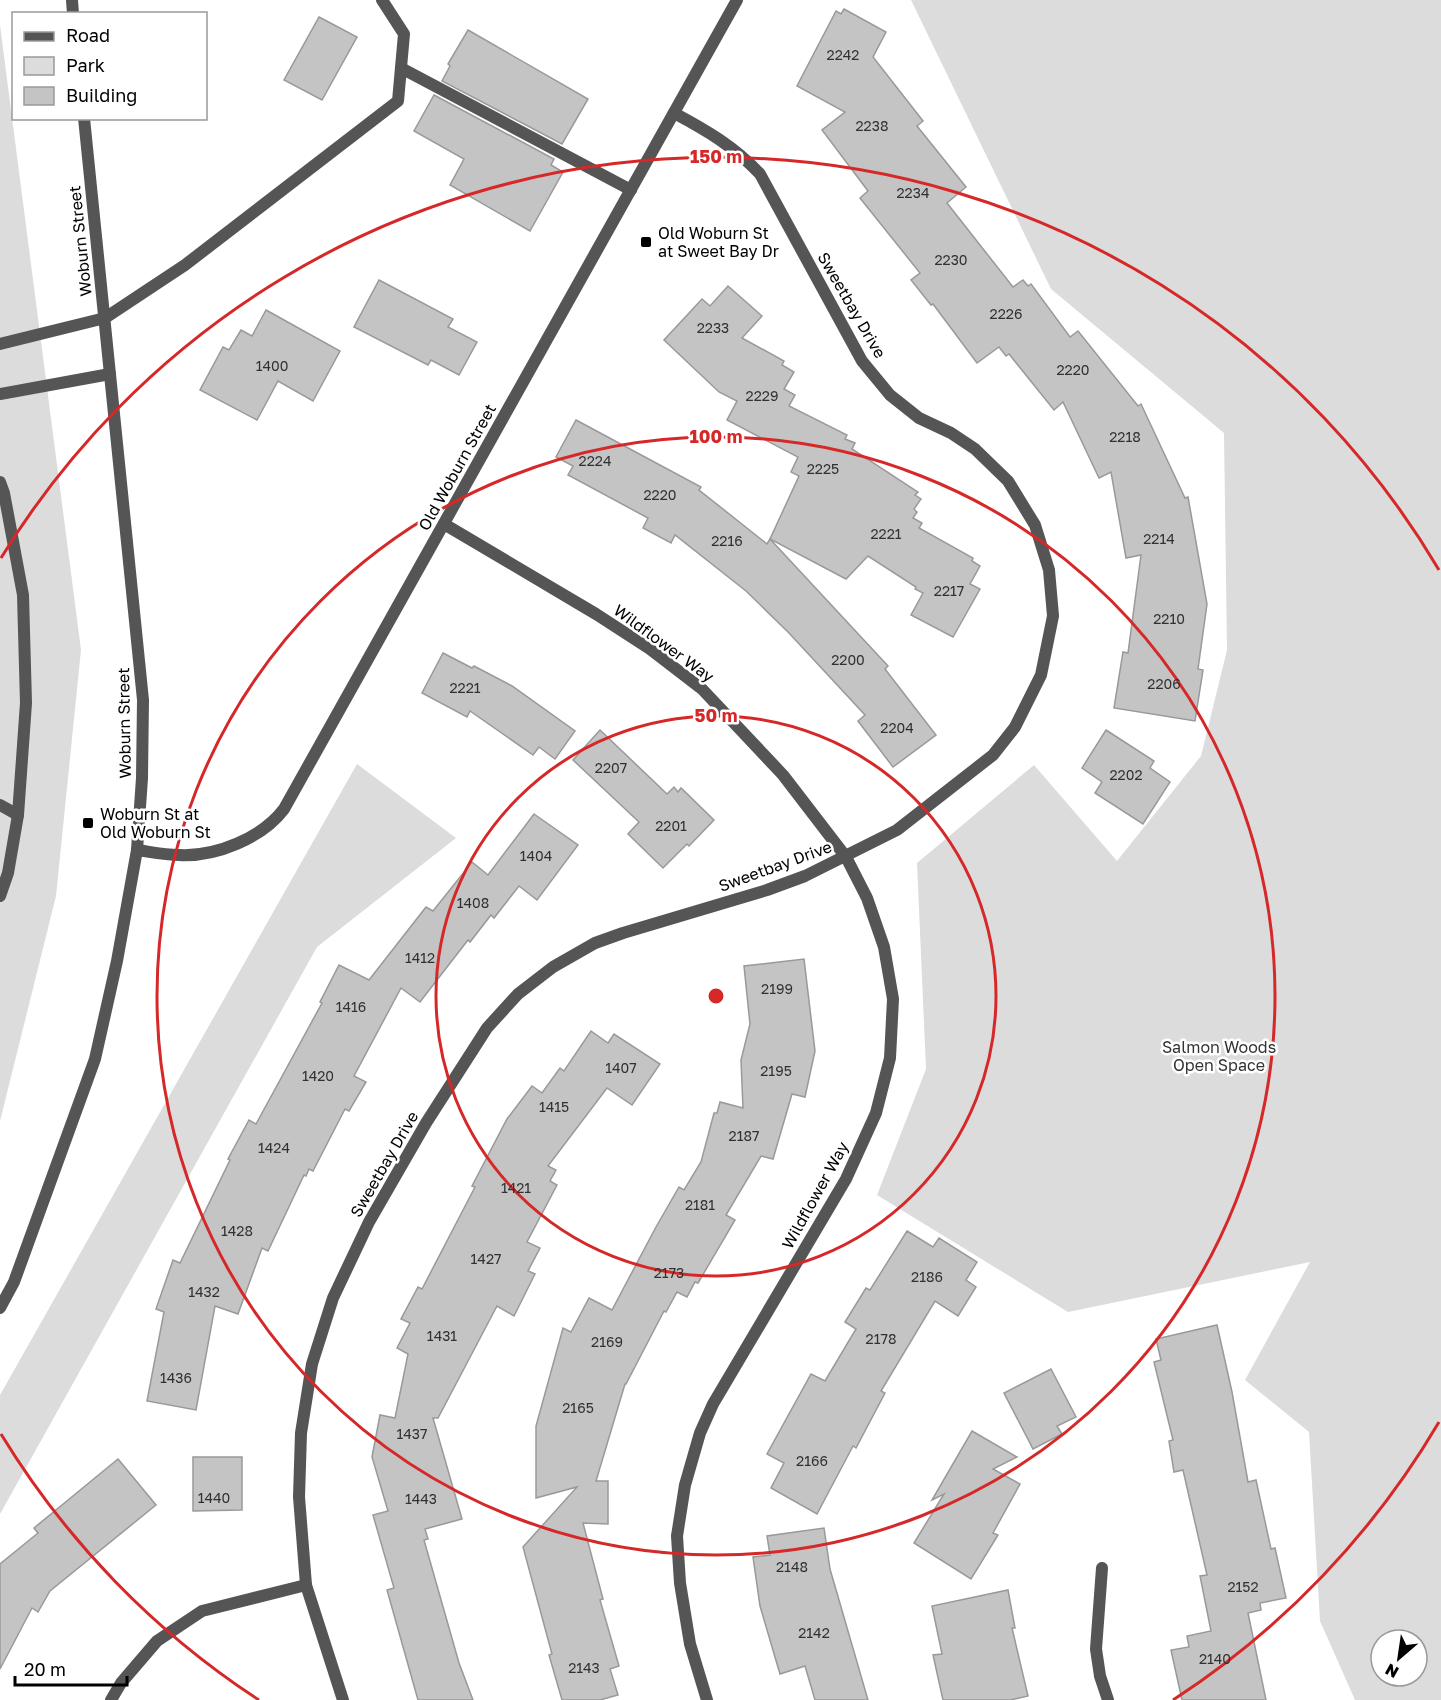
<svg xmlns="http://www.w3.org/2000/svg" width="1441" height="1700" viewBox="0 0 1441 1700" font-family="'Golos Text',sans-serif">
<rect width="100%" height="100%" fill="#fff"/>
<g fill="#dcdcdc" fill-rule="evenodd">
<path d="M 911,0 L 1441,0 L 1441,1700 L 1355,1700 L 1320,1621 L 1309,1432 L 1245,1380 L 1310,1262 L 1068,1312 L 877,1195 L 926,1069 L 917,863 L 1034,765 L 1117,861 L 1201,756 L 1227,650 L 1224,433 L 1051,289 ZM 1381,1640 L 1417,1640 L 1417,1676 L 1381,1676 Z"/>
<polygon points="0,25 81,650 56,896 0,1121"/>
<polygon points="357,764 456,838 317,947 0,1514 0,1395"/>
</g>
<g fill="#c4c4c4" stroke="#999" stroke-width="1.5">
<polygon points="844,9 886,32 873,57 923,121 917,126 966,187 947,203 1013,287 1023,280 1028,286 1031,284 1070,337 1078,331 1138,406 1141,404 1185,498 1188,497 1207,604 1198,669 1203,670 1195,721 1114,708 1123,652 1128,653 1141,555 1126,558 1111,472 1099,478 1063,402 1054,410 1009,354 1006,356 999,347 977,363 933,304 931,305 911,280 920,273 860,198 868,191 822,130 845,112 797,86 836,11 841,14"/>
<polygon points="319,17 357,37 322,100 284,80"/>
<polygon points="468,30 588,99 562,144 442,81 450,66 448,64"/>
<polygon points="434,95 554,159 551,165 563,172 530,231 450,185 464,159 414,131"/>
<polygon points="379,280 453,319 448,327 477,342 459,375 431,360 428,365 354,327"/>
<polygon points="728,286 762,316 742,338 784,361 782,365 794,372 784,389 795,395 789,406 847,435 845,439 855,443 852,449 918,492 915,495 921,499 914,509 917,512 913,518 922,523 919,528 973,558 972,561 980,566 970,584 980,589 953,637 911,615 923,593 915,589 916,587 868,556 846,579 770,539 799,476 791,472 798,457 727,420 737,401 719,392 664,340 702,299 710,306"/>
<polygon points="266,310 340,351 313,401 278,381 257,420 200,390 223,347 229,350 241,330 252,336"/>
<polygon points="576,420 701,487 699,490 767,544 770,539 888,666 885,669 936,735 893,767 858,721 865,715 788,632 746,591 675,535 671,543 643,528 648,518 568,475 573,466 556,457"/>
<polygon points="443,653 472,668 474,666 512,686 575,731 555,759 539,747 533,755 470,711 467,717 422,693"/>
<polygon points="600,730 667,794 674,787 678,792 681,788 714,820 689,846 687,844 663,868 628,834 639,822 573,760"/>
<polygon points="1106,730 1154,761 1150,768 1170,782 1143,824 1095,793 1102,782 1082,768"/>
<polygon points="534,814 578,845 537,900 519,886 494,918 491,915 470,942 468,940 420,1002 401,988 354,1076 366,1082 349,1111 345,1109 313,1171 309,1169 306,1176 304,1175 268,1251 262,1248 238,1314 215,1306 196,1410 147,1401 164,1312 156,1309 173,1260 180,1263 230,1160 228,1159 249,1120 256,1124 322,1003 320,1002 339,965 369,980 426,907 433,911 472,862 488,875"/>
<polygon points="804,959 815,1051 805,1097 792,1094 773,1159 761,1156 726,1215 735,1220 698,1283 695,1282 687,1297 677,1292 666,1312 664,1311 626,1384 625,1384 596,1481 608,1481 608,1524 583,1523 603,1599 600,1600 619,1666 610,1669 618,1695 600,1700 562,1700 549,1655 552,1654 523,1547 577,1487 536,1498 536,1426 563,1328 571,1332 589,1298 612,1310 656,1227 679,1187 684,1190 701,1162 714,1113 717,1113 720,1102 743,1108 741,1060 750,1024 744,966"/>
<polygon points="591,1031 608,1043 614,1034 660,1064 632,1105 607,1088 548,1166 556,1170 550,1181 557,1185 527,1242 540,1248 528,1271 535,1274 514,1316 497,1306 438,1418 433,1418 462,1519 425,1529 428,1539 424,1540 459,1663 473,1700 418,1700 387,1590 394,1588 373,1515 388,1511 372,1457 380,1415 395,1418 408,1354 397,1348 410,1323 401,1319 418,1287 422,1289 475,1187 472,1186 507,1119 532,1086 542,1093 560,1068 564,1071"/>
<polygon points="907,1231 933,1247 939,1238 977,1262 966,1280 976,1287 958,1316 935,1301 881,1391 885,1393 856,1448 853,1446 817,1514 771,1488 784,1463 767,1454 811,1374 825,1381 856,1329 845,1322 866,1288 870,1290"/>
<polygon points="1217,1325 1232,1392 1248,1482 1256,1480 1271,1549 1275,1548 1286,1598 1260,1603 1261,1610 1248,1613 1266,1700 1182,1700 1171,1650 1189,1647 1187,1636 1211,1631 1200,1576 1207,1575 1183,1470 1174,1472 1169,1441 1173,1440 1154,1362 1161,1360 1156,1339"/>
<polygon points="1051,1369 1076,1417 1057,1426 1062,1434 1033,1449 1004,1393"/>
<polygon points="972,1431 1017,1457 993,1469 1020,1484 993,1533 998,1535 971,1579 914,1543 944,1494 932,1500"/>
<polygon points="193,1457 242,1457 242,1510 193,1511"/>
<polygon points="118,1459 156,1505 50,1591 38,1612 32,1608 0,1669 0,1564 38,1533 34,1528"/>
<polygon points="824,1528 830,1569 868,1700 815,1700 805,1666 780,1674 760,1606 753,1557 770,1555 767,1536"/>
<polygon points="1008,1590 1015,1628 1012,1628 1028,1696 1010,1700 943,1700 933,1655 942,1654 932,1606"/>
</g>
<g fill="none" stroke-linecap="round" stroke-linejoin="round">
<g stroke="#555" stroke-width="12">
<polyline points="401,68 631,190"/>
<polyline points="0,344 105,318 185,265 398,101 404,34 382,0"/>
<polyline points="0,394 110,374"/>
<polyline points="0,482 4,493 23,595 26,703 18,815 8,873 0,896"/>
<polyline points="0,805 18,815"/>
</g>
<g stroke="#555" stroke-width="12">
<polyline points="444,524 596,614 650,649 702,689 783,775 846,857 867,898 884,947 893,999 890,1058 876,1113 846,1179 713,1404 700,1433 685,1485 677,1536 680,1583 690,1644 707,1700"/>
<path d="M 137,850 C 151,852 165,855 179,855 C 216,857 262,838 284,809 L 737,0"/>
<polyline points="1102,1568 1096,1649 1100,1676 1108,1700"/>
<polyline points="111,1700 121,1683 157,1641 202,1611 306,1585"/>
<path d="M 343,1700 L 306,1585 L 299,1497 L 301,1433 L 312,1364 L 333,1298 L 369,1222 L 426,1123 L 487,1028 L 518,994 L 553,967 L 595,943 L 623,933 L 767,890 L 805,876 L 897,830 L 993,755 L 1015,727 L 1041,675 L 1053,616 L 1049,570 L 1035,525 L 1008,481 L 975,449 L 951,433 L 919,418 L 890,395 L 862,361 L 760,174 C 735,147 706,130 674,113"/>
</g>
<g stroke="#555" stroke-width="12">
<polyline points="72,0 73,14"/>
<polyline points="0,1308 14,1282 95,1059 117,961 137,850 142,778 143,700 84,118"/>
</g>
</g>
<g fill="none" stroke="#d62828" stroke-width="3">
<circle cx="716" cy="996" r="280"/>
<circle cx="716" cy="996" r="559"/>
<path d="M1439 1422A839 839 0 0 1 1173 1700M259 1700A839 839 0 0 1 1 1434M1 558A839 839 0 0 1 1439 570"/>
</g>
<g fill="#000" stroke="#fff" stroke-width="2">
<rect x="640" y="236" width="12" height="12" rx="3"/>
<rect x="82" y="817" width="12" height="12" rx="3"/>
</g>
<g text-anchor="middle" stroke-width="5" stroke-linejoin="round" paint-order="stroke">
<g font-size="14" fill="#313131">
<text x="843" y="60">2242</text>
<text x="872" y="131">2238</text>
<text x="913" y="198">2234</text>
<text x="951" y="265">2230</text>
<text x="1006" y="319">2226</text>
<text x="713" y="333">2233</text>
<text x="272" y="371">1400</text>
<text x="1073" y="375">2220</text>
<text x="762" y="401">2229</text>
<text x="1125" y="442">2218</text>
<text x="595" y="466">2224</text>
<text x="823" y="474">2225</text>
<text x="660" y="500">2220</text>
<text x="886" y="539">2221</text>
<text x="1159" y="544">2214</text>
<text x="727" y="546">2216</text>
<text x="949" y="596">2217</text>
<text x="1169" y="624">2210</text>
<text x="848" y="665">2200</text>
<text x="1164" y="689">2206</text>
<text x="465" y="693">2221</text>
<text x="897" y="733">2204</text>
<text x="611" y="773">2207</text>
<text x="1126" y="780">2202</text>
<text x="671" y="831">2201</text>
<text x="536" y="861">1404</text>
<text x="473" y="908">1408</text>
<text x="420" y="963">1412</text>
<text x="777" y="994">2199</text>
<text x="351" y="1012">1416</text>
<text x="621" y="1073">1407</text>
<text x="776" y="1076">2195</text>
<text x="318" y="1081">1420</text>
<text x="554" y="1112">1415</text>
<text x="744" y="1141">2187</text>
<text x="274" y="1153">1424</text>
<text x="516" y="1193">1421</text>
<text x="700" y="1210">2181</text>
<text x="237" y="1236">1428</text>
<text x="486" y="1264">1427</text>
<text x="669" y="1278">2173</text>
<text x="927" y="1282">2186</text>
<text x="204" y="1297">1432</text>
<text x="442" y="1341">1431</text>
<text x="881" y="1344">2178</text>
<text x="607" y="1347">2169</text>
<text x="176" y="1383">1436</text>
<text x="578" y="1413">2165</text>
<text x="412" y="1439">1437</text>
<text x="812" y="1466">2166</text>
<text x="214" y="1503">1440</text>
<text x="421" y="1504">1443</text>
<text x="792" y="1572">2148</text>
<text x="1243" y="1592">2152</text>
<text x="814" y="1638">2142</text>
<text x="1215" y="1664">2140</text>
<text x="584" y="1673">2143</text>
</g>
<g font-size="16" fill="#000" stroke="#fff" text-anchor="start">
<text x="658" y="239">Old Woburn St<tspan x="658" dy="18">at Sweet Bay Dr</tspan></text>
<text x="100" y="820">Woburn St at<tspan x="100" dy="18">Old Woburn St</tspan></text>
</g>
<g font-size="16" fill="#000" stroke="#fff">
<text transform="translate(80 241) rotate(-96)" y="6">Woburn Street</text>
<text transform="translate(852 305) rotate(60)" y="6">Sweetbay Drive</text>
<text transform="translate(457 467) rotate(-61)" y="6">Old Woburn Street</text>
<text transform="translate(664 643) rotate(36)" y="6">Wildflower Way</text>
<text transform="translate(124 723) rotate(-91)" y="6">Woburn Street</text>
<text transform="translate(775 866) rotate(-20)" y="6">Sweetbay Drive</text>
<text transform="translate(384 1164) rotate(-60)" y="6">Sweetbay Drive</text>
<text transform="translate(815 1195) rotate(-61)" y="6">Wildflower Way</text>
</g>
<g font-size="16" fill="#333" stroke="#fff">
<text x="1219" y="1053">Salmon Woods<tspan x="1219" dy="18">Open Space</tspan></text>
</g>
</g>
<circle cx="716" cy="996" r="9" fill="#d62828" stroke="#fff" stroke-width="3"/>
<g font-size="18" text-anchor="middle" font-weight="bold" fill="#d62828" stroke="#fff" stroke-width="5" stroke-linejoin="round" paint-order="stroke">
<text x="716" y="163">150 m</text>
<text x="716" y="443">100 m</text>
<text x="716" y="722">50 m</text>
</g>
<rect x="12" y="12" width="195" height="108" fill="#ffffff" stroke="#999999" stroke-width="1.5"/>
<rect x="24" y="32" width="30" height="9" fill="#555555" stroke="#999999" stroke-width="1.5"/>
<text x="66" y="42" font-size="18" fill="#000000">Road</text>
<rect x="24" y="57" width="30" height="18" fill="#dcdcdc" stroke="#999999" stroke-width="1.5"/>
<text x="66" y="72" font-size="18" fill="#000000">Park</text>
<rect x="24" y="87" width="30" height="18" fill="#c4c4c4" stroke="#999999" stroke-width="1.5"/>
<text x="66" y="102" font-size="18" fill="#000000">Building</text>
<g transform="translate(1399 1658) rotate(209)"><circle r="28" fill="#ffffff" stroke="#999999" stroke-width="1.5"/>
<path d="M0-4.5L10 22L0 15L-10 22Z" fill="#000000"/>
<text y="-9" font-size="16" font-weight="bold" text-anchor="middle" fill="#000000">N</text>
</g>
<path d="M15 1676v9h112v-9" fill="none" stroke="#000000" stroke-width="3"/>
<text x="24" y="1676" font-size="18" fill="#000000" stroke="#ffffff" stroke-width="4.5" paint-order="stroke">20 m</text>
</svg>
